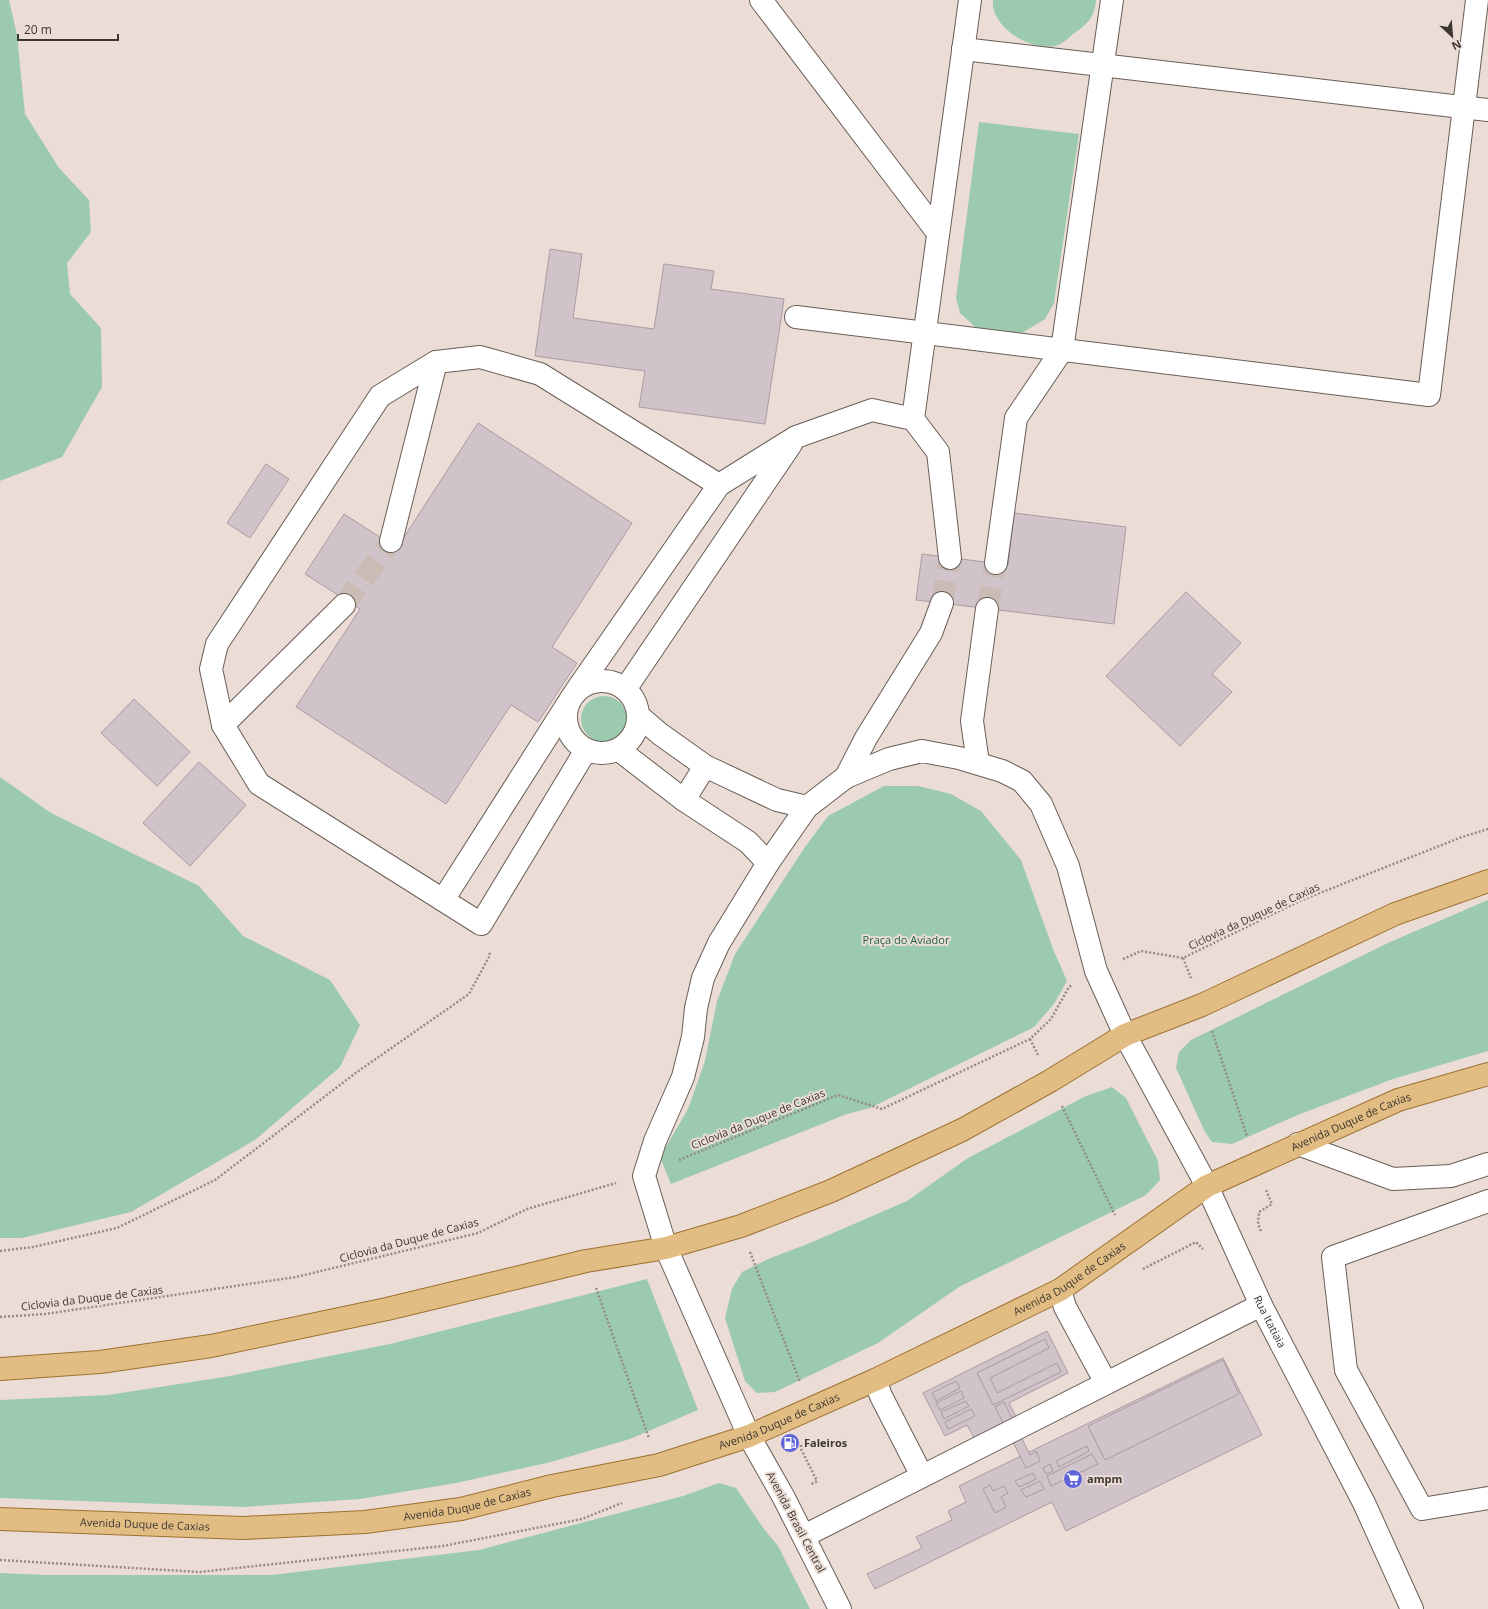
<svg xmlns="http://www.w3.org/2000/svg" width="1488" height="1609" viewBox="0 0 1488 1609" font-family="'Open Sans',sans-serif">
<rect width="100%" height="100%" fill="#ebddd5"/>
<g fill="#9ccaae">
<polygon points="0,0 9,0 17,35 25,114 59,168 89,200 91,232 67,263 70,294 101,328 102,387 62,457 0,481"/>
<path d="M 993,0 L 1096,0 C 1094,18 1088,24 1073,34 C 1069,38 1063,43 1058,45 C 1034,54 990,27 993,0 Z"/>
<polygon points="979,122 1079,134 1054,303 1045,319 1015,337 983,334 960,313 956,298"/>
<circle cx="604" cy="719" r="23"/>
<polygon points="0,777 51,813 199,886 243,936 330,980 360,1025 340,1067 255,1140 131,1212 22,1238 0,1238"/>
<polygon points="884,786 918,786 951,794 981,811 1021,860 1053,949 1067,981 1054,1004 1034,1027 870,1108 847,1114 671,1184 660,1157 688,1109 705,1061 717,1001 735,954 805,847 828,816"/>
<polygon points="1488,900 1488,1051 1393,1079 1300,1114 1232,1144 1212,1142 1205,1132 1176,1068 1179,1052 1191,1040 1390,942"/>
<polygon points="1112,1087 1126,1098 1158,1161 1160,1180 1146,1195 959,1287 878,1343 775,1392 757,1393 745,1381 725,1318 732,1289 742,1272 768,1259 810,1243 907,1201 968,1158 1086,1096"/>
<polygon points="647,1279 698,1410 630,1439 551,1462 456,1483 360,1499 244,1507 0,1498 0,1400 108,1395 224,1377 390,1344"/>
<polygon points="719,1483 736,1488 764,1529 778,1546 810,1609 0,1609 0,1573 47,1575 272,1575 479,1550 683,1496"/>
</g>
<g fill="#d1c3ca" stroke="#a89ba2">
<polygon points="550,249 582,254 573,318 654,329 664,264 714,271 711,289 784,299 765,424 639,407 645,371 535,356"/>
<polygon points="478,423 632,523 552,647 577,663 538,722 511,705 446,804 296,707 360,609 305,574 344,514 397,548"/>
<polygon points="266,464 289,479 250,538 227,523"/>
<polygon points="1014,513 1126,527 1114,624 916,600 922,554 1008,565"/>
<polygon points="1186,592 1241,643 1212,674 1232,692 1180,746 1106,676"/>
<polygon points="134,699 190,752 157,786 101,733"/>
<polygon points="199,762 246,805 190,866 143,823"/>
<polygon points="1047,1331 1068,1373 1009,1403 1019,1423 977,1443 967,1425 945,1436 923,1393"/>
<polygon points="1045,1339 1049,1348 990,1378 997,1393 1057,1363 1061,1372 993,1405 977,1373"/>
<polygon points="1223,1358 1262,1435 1066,1531 1052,1502 875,1589 867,1574 922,1548 916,1537 952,1520 948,1511 966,1502 959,1486"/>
<polygon points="1223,1360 1239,1394 1105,1460 1088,1426"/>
<polygon points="956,1381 960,1388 936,1401 932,1393"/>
<polygon points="961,1391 964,1398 940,1410 936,1403"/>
<polygon points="966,1401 969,1406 944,1419 941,1412"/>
<polygon points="1004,1402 1030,1455 1036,1451 1040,1461 1026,1468 995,1407"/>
<polygon points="971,1409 975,1416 948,1429 945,1422"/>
<polygon points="1087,1446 1089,1451 1059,1467 1056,1461"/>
<polygon points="1092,1454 1098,1464 1051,1486 1047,1476"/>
<polygon points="1050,1464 1053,1471 1046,1474 1043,1468"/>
<polygon points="1033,1473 1036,1479 1019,1487 1015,1481"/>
<polygon points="1040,1481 1044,1489 1026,1497 1021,1490"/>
<polygon points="990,1485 993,1491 1004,1486 1008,1493 1001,1497 1006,1507 995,1513 983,1489"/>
</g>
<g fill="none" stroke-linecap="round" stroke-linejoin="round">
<g stroke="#c8bcb5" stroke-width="22" stroke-dasharray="22 11" stroke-linecap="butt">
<polyline points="942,603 950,558"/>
<polyline points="344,605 391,541"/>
<polyline points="987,609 996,563"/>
</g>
<g stroke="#695e57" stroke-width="24">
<g id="minor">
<polyline points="761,0 938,233"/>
<polyline points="963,49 1488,110"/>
<polyline points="796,317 1429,395 1477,0"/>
<polyline points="913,419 970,0"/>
<polyline points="391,541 436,362"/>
<polyline points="996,563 1016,418 1062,350 1112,0"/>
<circle cx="602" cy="717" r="36"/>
<polyline points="626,688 791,444"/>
<polyline points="576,691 719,485 796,437 872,410 913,419 938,452 950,558"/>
<polyline points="639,716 660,734 705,766 777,800 807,807"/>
<polyline points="223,725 344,605"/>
<polyline points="586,750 481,924 259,784 223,725 211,669 217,644 380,396 436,362 480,357 540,374 719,485"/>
<polyline points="619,750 684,800 748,842 768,863"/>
<polyline points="978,763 972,721 987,609"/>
<polyline points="846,777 866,738 931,633 942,603"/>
<polyline points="684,800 705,766"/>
<polyline points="443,900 567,705"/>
<polyline points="1298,1144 1393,1179 1451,1176 1488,1164"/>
<polyline points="1488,1201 1333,1257 1346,1370 1422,1509 1488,1498"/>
<polyline points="1060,1290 1065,1307 1106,1383"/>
<polyline points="875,1380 881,1396 922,1476"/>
<polyline points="804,1536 1261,1305"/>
<path id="s1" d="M 840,1609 L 784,1498 L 749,1436 L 666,1248 L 644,1176 L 655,1141 L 683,1077 L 693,1037 L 696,1008 L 703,978 L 719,943 L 768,863 L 807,807 L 846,777 L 889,759 L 922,751 L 959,758 L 1002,771 L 1022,781 L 1041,804 L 1068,866 L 1096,971 L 1125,1035 L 1207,1186 L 1261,1305 L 1364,1503 L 1412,1609"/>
</g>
</g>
<g stroke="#9c7132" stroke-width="24">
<g id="major">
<polyline points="0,1369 100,1362 211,1346 387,1309 586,1261 666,1248 741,1226 831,1191 962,1130 1050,1081 1125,1035 1202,1005 1395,914 1488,881"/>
<path id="s2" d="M 0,1519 L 243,1528 L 365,1522 L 461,1509 L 552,1486 L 659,1465 L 749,1436 L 875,1380 L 1060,1290 L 1207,1186 L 1398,1100 L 1488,1074"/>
</g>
</g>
<g stroke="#958b85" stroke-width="2.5" stroke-dasharray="2 2" stroke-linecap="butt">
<polyline points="1183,958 1191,978"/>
<polyline points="1123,959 1141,951 1183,958 1302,900 1462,837 1488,829"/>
<polyline points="1212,1031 1247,1136"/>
<polyline points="1030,1039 1038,1055"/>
<polyline points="1062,1106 1115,1215"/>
<polyline points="679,1160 838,1095 882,1109 1030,1039 1051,1019 1069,987 1072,985"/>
<polyline points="1261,1231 1258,1224 1259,1212 1272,1204 1266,1190"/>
<polyline points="0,1251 33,1247 117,1228 215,1180 357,1072 469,994 490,955 489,951"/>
<polyline points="750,1252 800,1382"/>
<polyline points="1143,1269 1196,1242 1203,1249"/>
<polyline points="596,1288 649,1438"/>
<polyline points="0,1317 45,1314 296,1277 478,1233 527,1209 616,1183"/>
<polyline points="801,1445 801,1449 817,1481 810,1485"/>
<polyline points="0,1560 199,1572 443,1546 582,1519 622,1503"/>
</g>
<use href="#minor" stroke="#fff" stroke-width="22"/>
<use href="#major" stroke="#e2bd83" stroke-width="22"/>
</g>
<defs>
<g id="fuel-disc" transform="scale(1)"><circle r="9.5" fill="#6064dc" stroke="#ebddd5"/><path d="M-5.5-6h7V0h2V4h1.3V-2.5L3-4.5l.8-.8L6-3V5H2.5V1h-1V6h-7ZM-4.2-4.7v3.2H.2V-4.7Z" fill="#fff"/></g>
<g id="supermarket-disc" transform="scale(1)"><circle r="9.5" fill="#6064dc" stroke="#ebddd5"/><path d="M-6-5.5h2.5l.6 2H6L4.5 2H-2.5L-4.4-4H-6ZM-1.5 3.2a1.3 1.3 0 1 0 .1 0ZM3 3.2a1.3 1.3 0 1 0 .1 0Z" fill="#fff"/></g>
</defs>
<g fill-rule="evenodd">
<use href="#fuel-disc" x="790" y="1443"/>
<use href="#supermarket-disc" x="1073" y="1479"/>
</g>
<g text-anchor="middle" stroke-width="4" stroke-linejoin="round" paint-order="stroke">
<g font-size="11" fill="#3c3633" stroke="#ebddd5">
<text transform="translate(1254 916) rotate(-25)" y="4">Ciclovia da Duque de Caxias</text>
<text transform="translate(758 1119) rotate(-22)" y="4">Ciclovia da Duque de Caxias</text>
<text dy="4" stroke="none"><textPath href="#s2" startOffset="1441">Avenida Duque de Caxias</textPath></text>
<text transform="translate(409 1240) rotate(-15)" y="4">Ciclovia da Duque de Caxias</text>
<text dy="4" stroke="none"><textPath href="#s2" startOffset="1117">Avenida Duque de Caxias</textPath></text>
<text transform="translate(92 1298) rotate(-7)" y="4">Ciclovia da Duque de Caxias</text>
<text dy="4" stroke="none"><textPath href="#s1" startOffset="1717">Rua Itatiaia</textPath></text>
<text dy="4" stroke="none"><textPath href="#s2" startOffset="793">Avenida Duque de Caxias</textPath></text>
<text dy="4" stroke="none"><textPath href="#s2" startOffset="469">Avenida Duque de Caxias</textPath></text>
<text transform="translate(796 1522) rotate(62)" y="4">Avenida Brasil Central</text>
<text dy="4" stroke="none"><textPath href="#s2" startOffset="145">Avenida Duque de Caxias</textPath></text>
</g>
<g font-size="11" fill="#1d6241" stroke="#ebddd5">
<text x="906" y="944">Praça do Aviador</text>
</g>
<g font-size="11" font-weight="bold" fill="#3c3633" stroke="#ebddd5" text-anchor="start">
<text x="804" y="1447">Faleiros</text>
<text x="1087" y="1483">ampm</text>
</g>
</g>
<g transform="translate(1452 36) rotate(154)" stroke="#ebddd5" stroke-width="3" paint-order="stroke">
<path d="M0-3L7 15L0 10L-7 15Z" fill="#3c3633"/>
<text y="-6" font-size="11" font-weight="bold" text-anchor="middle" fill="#3c3633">N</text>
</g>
<path d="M18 34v6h100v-6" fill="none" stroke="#3c3633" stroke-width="2"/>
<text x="24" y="34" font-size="12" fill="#3c3633" stroke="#ebddd5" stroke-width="3" paint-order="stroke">20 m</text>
</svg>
